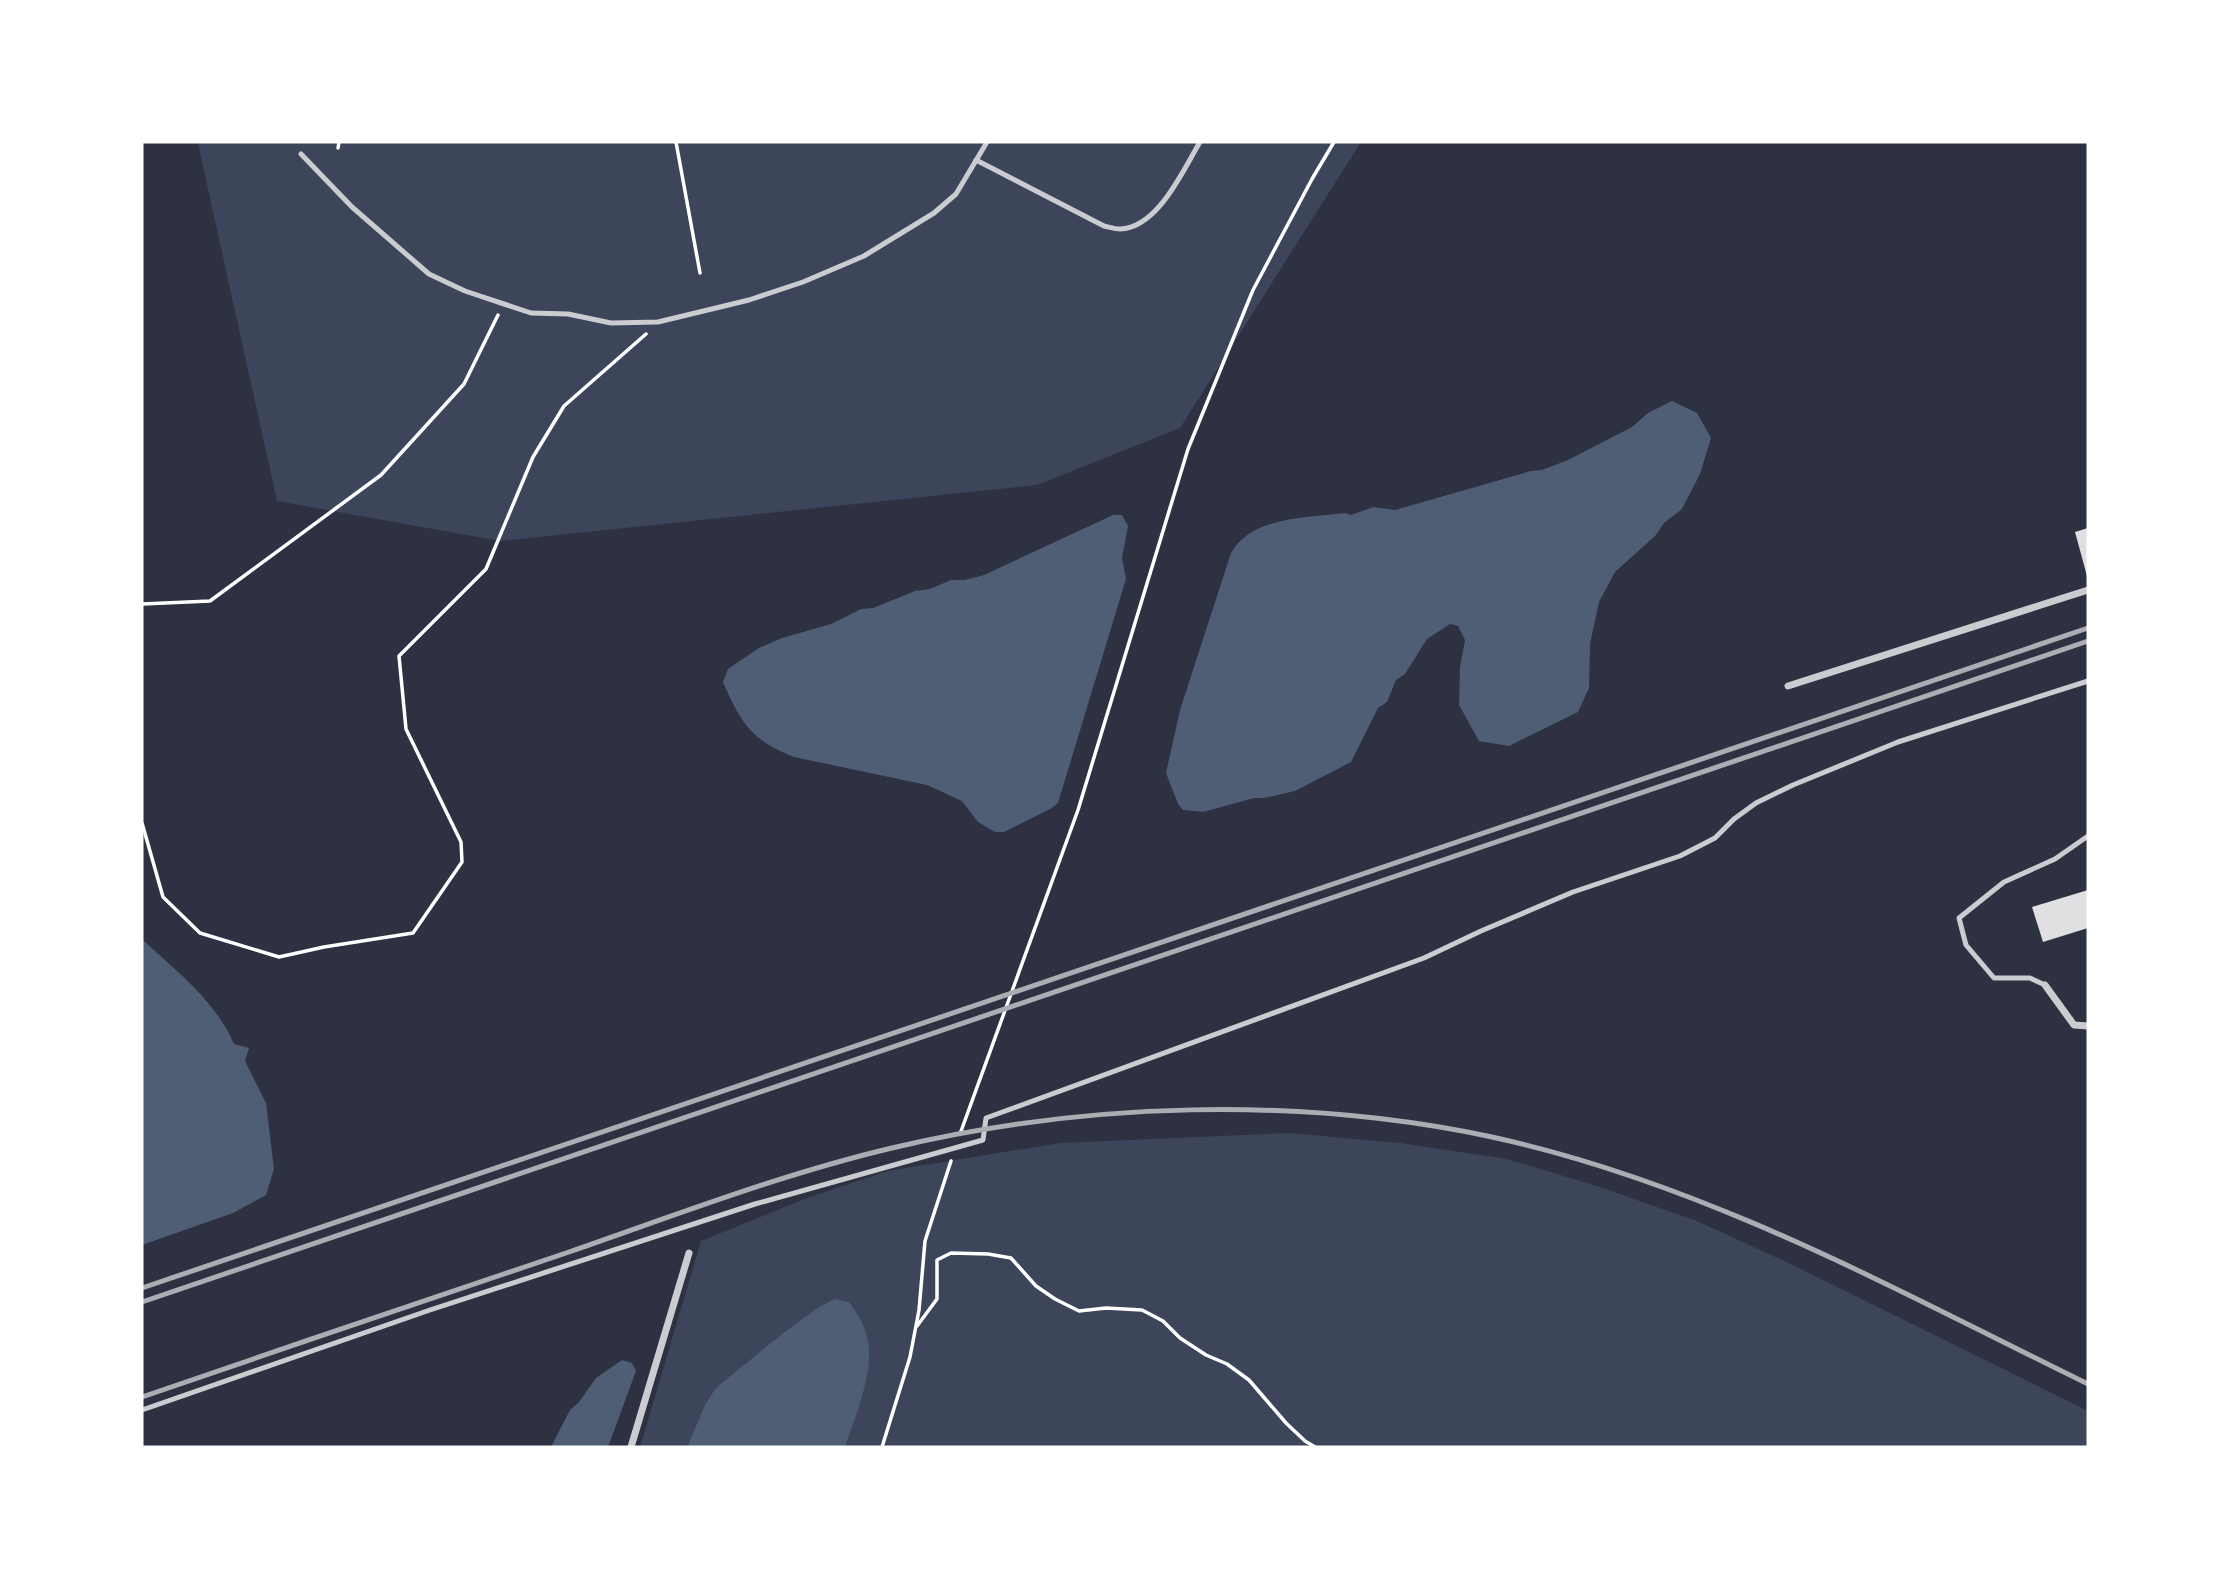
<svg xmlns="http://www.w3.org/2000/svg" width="2230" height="1589" viewBox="0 0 2230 1589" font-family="'Playfair Display',serif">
<rect width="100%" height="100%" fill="#2d3142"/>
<g fill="#3c4559">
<polygon points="201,142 1361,142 1180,428 1037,485 500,541 277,501 198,144"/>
<polygon points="1289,1133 1400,1143 1507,1159 1597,1186 1697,1221 1795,1266 2088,1411 2088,1447 640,1447 701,1241 807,1198 888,1171 1060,1143"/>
</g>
<g fill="#4f5d75">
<path d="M 1672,401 L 1697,413 L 1711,438 L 1700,474 L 1682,509 L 1664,523 L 1655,536 L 1615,572 L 1599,602 L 1590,644 L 1589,688 L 1578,712 L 1509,746 L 1479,741 L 1459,705 L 1460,667 L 1465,640 L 1458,626 L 1450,624 L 1427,639 L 1405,674 L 1396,680 L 1387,702 L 1378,708 L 1351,762 L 1295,791 L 1264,798 L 1254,798 L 1203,812 L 1183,810 L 1178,804 L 1166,773 L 1180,710 L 1231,553 C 1252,516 1308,518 1345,513 L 1351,515 L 1374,507 L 1395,510 L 1531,471 L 1542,470 L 1568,460 L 1632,427 L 1648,413 Z"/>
<path d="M 1113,515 L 1122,515 L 1128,526 L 1122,558 L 1126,579 L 1058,803 L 1052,808 L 1004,832 L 995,832 L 978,822 L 962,801 L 927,785 L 794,757 C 751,740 741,723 723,682 L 728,669 L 759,648 L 782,638 L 831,624 L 861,609 L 873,608 L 915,591 L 930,589 L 951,580 L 965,580 L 984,575 Z"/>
<path d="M 142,939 C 175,970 216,1001 234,1044 L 249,1048 L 245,1061 L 266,1103 L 274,1169 L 266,1195 L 233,1213 L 142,1245 Z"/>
<path d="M 834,1299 L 849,1302 C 857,1313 866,1327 868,1341 C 874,1373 855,1417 845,1447 L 687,1447 L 706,1403 L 716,1388 L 782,1334 L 816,1309 Z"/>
<polygon points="622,1360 632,1363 636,1371 608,1447 551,1447 570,1410 579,1402 596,1378"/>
</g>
<g fill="#e0e0e3">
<polygon points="2088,528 2088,576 2087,576 2075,532"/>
<polygon points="2088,890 2088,928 2043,942 2032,907"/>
</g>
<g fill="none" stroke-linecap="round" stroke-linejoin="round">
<g stroke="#fff" stroke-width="3.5">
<polyline points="676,142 700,273"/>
<polyline points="338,148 339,142"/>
<polyline points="142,604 210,601 381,475 464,384 498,315"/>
<polyline points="142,823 163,897 200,933 279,957 324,947 413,933 462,862 461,842 406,729 399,656 486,569 533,457 564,406 646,334"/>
<polyline points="960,1134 1078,810 1188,449 1253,290 1312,179 1334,142"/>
<polyline points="917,1326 937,1299 937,1260 951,1253 988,1254 1011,1258 1036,1286 1055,1299 1079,1311 1106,1308 1142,1310 1163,1321 1180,1338 1206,1355 1227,1364 1249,1380 1286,1423 1305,1441 1315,1447"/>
<polyline points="882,1447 910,1357 919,1310 925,1241 951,1161"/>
</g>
<g stroke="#caccd0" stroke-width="5">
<polyline points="301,154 352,207 429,274 465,291 531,313 568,314 611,323 658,322 749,300 803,282 864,256 934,213 956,194 987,142"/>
<path d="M 976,160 L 1104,226 C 1109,227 1115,229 1120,229 C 1158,228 1183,170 1200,142"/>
<polyline points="2045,985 2030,978 1994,978 1966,945 1959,918 2004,882 2055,859 2088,836"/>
<polyline points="142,1410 430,1310 755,1204 983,1140 986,1118 1424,958 1481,931 1573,892 1680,856 1715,838 1734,819 1756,803 1793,785 1898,742 2088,681"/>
</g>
<g stroke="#caccd0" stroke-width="7">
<polyline points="1788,686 2088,590"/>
<polyline points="2045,985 2074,1025 2088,1026"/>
<polyline points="631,1447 689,1253"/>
</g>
<g stroke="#abadb3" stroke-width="5">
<polyline points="142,1288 2088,628"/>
<polyline points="142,1302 2088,641"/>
<path d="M 142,1397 C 284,1348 427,1300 569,1252 C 676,1215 782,1174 892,1148 C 1084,1102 1299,1096 1492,1137 C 1704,1183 1896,1290 2088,1384"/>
</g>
</g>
<rect width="2230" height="1589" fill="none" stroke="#ffffff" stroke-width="287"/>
</svg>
